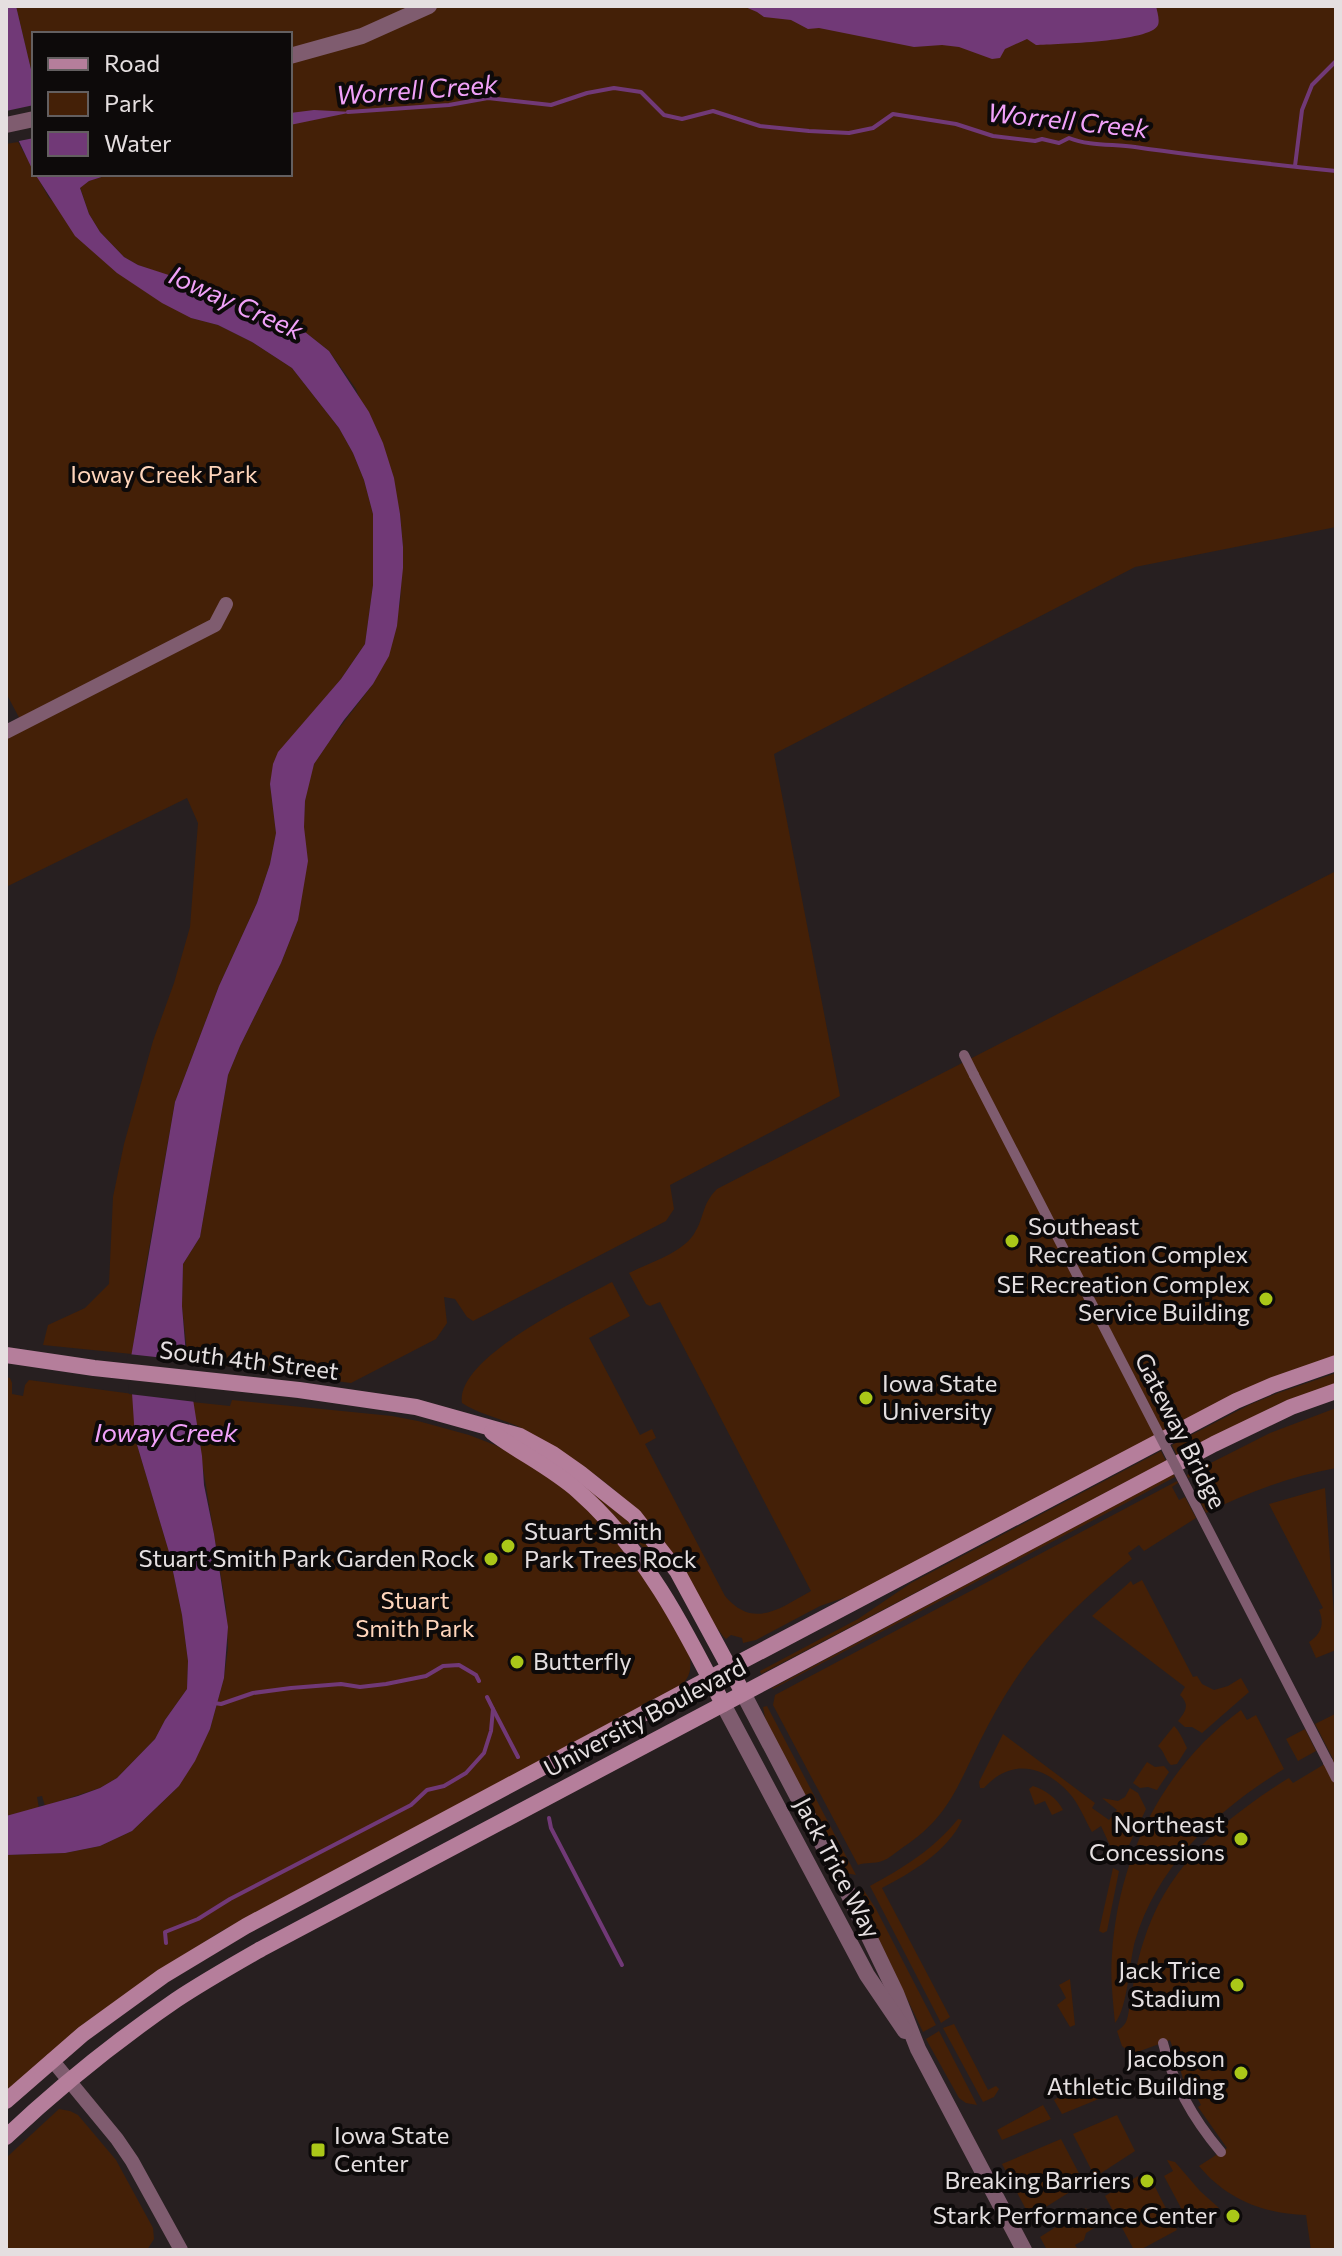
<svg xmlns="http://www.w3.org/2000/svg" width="1342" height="2256" viewBox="0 0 1342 2256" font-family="Commissioner,sans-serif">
<rect width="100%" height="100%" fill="#271f20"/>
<g fill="#442007">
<polygon points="16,6 1336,6 1336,527 1135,567 774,754 840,1096 670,1185 674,1209 666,1221 473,1321 467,1317 455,1299 444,1297 447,1323 436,1339 351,1383 188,1361 182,1306 183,1264 200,1237 228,1075 240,1046 281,963 298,920 305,801 309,779 314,764 328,743 373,684 400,603 403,547 400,514 356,389 329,351 300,328 279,316 138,265 124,257 100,232 89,214 80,187 89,181 111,174 290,174 290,34 34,34 34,82"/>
<polygon points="18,142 49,198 191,318 218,325 252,342 292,368 339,428 353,453 364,480 373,514 373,585 365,644 341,679 304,724 270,785 276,833 270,864 257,903 219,986 175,1102 141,1294 132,1354 43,1345 48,1325 85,1308 109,1284 113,1197 124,1144 153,1041 174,983 190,927 198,823 187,798 6,887 6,733 22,723 6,693 6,144"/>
<path d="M 1336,871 L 1336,1357 L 855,1594 L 820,1606 L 756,1640 L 743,1643 L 742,1638 L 731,1635 L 726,1639 L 723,1636 C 695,1600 680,1558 648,1522 C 614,1485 569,1454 525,1430 C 505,1419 480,1415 462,1403 C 455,1358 578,1300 612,1282 L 630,1316 L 589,1338 L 640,1435 L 652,1429 L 656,1438 L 645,1444 L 725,1596 C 754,1630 780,1608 811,1591 L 660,1302 L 650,1306 L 646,1304 L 629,1273 C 649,1263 682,1253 694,1234 C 705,1217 701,1205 717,1189 Z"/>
<polygon points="1336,1373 1336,1385 1281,1403 1177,1456 1172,1445 1249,1405 1278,1393"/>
<polygon points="6,1377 10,1378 12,1383 12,1394 23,1396 25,1385 29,1380 133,1394 135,1438 169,1552 182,1615 188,1661 187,1689 165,1720 155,1739 117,1778 100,1788 45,1806 42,1796 37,1797 39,1808 6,1816"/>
<path d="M 232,1400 L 392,1416 L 418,1421 L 469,1435 L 495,1445 L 547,1473 L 592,1511 L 656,1593 L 689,1654 C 693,1670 689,1680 676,1690 L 220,1932 L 156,1973 L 82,2025 L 6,2091 L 6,1855 L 65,1853 L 100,1846 L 132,1831 L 179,1786 L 210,1729 L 224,1678 L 228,1648 L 226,1607 L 192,1402 L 230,1406 Z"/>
<path d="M 1336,1408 L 1336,1468 C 1291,1476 1247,1493 1206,1513 L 1195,1492 L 1201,1488 L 1194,1475 L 1188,1478 L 1187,1475 L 1270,1433 Z"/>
<polygon points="1161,1451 1166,1461 761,1674 760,1671 858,1619 911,1583"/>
<polygon points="1173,1474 1175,1477 773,1689 772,1688"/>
<path d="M 1177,1481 L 1178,1483 L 1172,1487 L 1179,1500 L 1185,1497 L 1196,1518 L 1144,1551 L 1139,1545 L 1128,1553 L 1132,1559 C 1087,1595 1045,1634 1013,1683 C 1001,1701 990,1721 980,1741 C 957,1787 948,1818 902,1848 C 896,1852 889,1859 882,1861 C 874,1864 866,1862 858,1865 L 773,1705 L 775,1695 Z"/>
<polygon points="586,1485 632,1524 663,1564 661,1566 585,1488"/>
<path d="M 1325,1488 L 1334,1615 L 1336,1615 L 1336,1650 L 1316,1658 L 1309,1642 C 1321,1634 1325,1624 1319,1610 L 1323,1608 L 1269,1504 Z"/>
<path d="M 1142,1580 L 1193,1677 L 1197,1676 L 1202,1684 L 1214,1690 L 1228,1686 L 1241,1678 L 1249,1692 L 1202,1733 L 1192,1727 L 1185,1727 L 1178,1721 C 1186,1711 1190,1705 1180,1695 L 1185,1687 L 1092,1616 L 1131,1581 L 1133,1585 Z"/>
<polygon points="767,1706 856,1875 846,1873 766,1723 763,1707"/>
<path d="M 1241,1710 L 1247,1720 L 1256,1715 L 1284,1769 C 1218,1809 1158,1864 1135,1941 C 1129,1963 1128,2007 1115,2023 C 1113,2000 1110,1978 1112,1955 C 1118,1858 1162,1768 1241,1710 Z"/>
<path d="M 1335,1714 L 1336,2250 L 1311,2250 L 1306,2215 C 1264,2214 1226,2199 1199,2166 L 1227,2148 L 1198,2107 L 1201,2105 L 1188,2080 L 1184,2081 L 1170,2040 L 1132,2054 L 1122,2046 L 1117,2031 C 1120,2029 1124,2026 1126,2022 C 1129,2015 1129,2006 1131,1998 C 1134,1980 1137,1961 1143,1943 C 1166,1867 1222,1820 1287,1779 L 1289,1778 L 1293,1783 L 1333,1759 L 1315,1724 Z"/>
<path d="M 1174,1726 C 1180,1732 1183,1740 1187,1748 L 1177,1764 L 1171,1765 C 1165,1760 1165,1752 1158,1746 Z"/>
<polygon points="1305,1729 1316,1751 1298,1761 1286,1739"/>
<path d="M 1003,1734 L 1095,1803 L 1092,1808 L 1109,1820 L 1117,1810 L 1102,1798 L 1118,1801 L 1125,1797 L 1130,1788 L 1138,1793 L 1146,1809 L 1122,1860 L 1114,1862 L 1112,1850 L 1101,1826 L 1092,1832 C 1085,1820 1079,1804 1070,1794 C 1044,1765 1011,1758 984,1788 L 980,1788 L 979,1782 Z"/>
<polygon points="1147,1762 1155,1767 1164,1766 1169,1772 1157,1790 1148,1787 1140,1788 1133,1783"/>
<path d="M 1033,1786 C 1044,1789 1058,1799 1063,1810 L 1052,1815 L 1045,1801 L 1035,1805 L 1029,1789 Z"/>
<path d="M 958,1819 L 962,1820 C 948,1851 911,1873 882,1888 L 950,2017 L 941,2023 L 870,1886 C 903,1868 934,1849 958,1819 Z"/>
<polygon points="1113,1868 1119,1871 1107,1931 1103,1933 1099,1931"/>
<polygon points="863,1889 876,1909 936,2025 923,2032 860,1900"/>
<polygon points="1070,1979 1075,2025 1070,2027 1057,2005 1066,1998 1059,1985"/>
<polygon points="954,2024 988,2090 996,2086 999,2089 994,2097 983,2102 943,2028"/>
<polygon points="939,2031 975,2101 977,2105 966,2103 959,2098 926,2039"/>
<polygon points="1088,2078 1099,2080 1106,2096 1062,2114 1054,2100"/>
<polygon points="1043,2105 1051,2119 1002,2140 997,2130"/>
<polygon points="59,2109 70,2111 78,2115 116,2160 153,2228 154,2239 147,2250 6,2250 6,2158"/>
<polygon points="1117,2115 1135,2151 1095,2177 1073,2134"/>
<polygon points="1061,2139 1084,2183 1030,2217 1002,2164"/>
<polygon points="1167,2160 1175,2162 1200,2191 1219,2208 1189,2223 1164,2176 1173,2171"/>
<polygon points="1138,2176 1145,2189 1154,2185 1177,2230 1140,2250 1134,2250 1105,2196"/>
<polygon points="1086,2208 1096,2227 1086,2233 1084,2240 1075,2245 1078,2250 1047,2250 1040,2237"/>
</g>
<g fill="#713977">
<polygon points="6,6 16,6 34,82 34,173 6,114"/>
<path d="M 743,6 L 1156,6 C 1157,11 1160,20 1158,25 C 1151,42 1056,44 1036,45 L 1027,39 L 1005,49 L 1000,58 L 992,59 L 959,47 L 942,45 L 914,47 L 819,28 L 808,29 L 791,20 L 764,17 L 757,12 Z"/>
<polygon points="314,110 353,112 290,125 290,113"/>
<polygon points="35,174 111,174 89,181 80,188 89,214 100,232 124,257 138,265 181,279 279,316 300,328 329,351 369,412 383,443 394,478 400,514 403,547 403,568 397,626 389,656 373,684 344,720 314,764 305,801 304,827 308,861 298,920 281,963 240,1046 228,1075 200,1237 183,1264 182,1306 186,1355 202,1456 204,1485 214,1534 228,1627 224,1678 210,1729 195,1761 179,1786 132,1831 100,1846 65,1853 6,1855 6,1816 78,1796 100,1788 117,1778 155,1739 165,1720 187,1689 188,1661 182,1615 169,1552 135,1438 130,1363 175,1102 219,986 257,903 270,864 276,833 270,784 273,764 278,752 341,679 365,644 373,585 373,514 364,480 353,453 339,428 292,368 252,342 218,325 191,318 162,303 117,273 75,236"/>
</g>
<g fill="#271f20">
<polygon points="34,105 34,138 14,142 6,124 6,111"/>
<polygon points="128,1354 192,1361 196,1402 129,1394 126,1363"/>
</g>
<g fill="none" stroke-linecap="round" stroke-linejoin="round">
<g stroke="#713977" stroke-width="4">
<path d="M 348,112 L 449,105 L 488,98 L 551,105 L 587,93 L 614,88 L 641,92 L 664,115 L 682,119 L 713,111 L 760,126 L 809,131 L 849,133 L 873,128 L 893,114 L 956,124 L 993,136 L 1035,141 L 1042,139 L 1059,143 L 1069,138 C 1089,146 1113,144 1135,147 C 1202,157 1269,164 1336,171"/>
<polyline points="1295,166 1302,110 1312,85 1336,61"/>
<polyline points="214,1703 221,1704 253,1693 291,1688 341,1684 360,1687 386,1684 426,1676 443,1666 459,1665 476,1675 479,1681"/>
<polyline points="493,1709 518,1757"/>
<polyline points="549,1818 551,1828 622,1965"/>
<polyline points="166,1943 165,1932 198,1919 230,1899 411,1805 427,1790 444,1786 466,1773 484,1753 491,1731 493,1709 487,1697"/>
</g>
<g stroke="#7f5c6f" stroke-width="10">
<polyline points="964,1055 974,1075"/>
<polyline points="1328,1762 1336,1778"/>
<path d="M 1163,2043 C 1173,2084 1194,2120 1221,2152"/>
</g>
<g stroke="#7f5c6f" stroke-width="14">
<polyline points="6,732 215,625 226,604"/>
<polyline points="52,2060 117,2139 132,2161 181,2250"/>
</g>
<g stroke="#7f5c6f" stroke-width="16">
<polyline points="290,56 362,36 429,6"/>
<polyline points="6,125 34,119"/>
<polyline points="743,1693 846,1889 896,1993 918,2049 1024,2250"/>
<polyline points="723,1704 867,1975 905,2031"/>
</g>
<g stroke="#b57e9b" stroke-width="16">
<polyline points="6,1355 94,1368 299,1390 416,1407 520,1436 553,1454 580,1473 634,1516 677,1571 743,1693"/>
<path d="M 492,1432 C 520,1453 552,1468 578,1491 C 644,1549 684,1627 723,1704"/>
<polyline points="6,2101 83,2034 163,1976 246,1926 710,1678 1236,1401 1273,1385 1336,1363"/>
<path d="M 6,2137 C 59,2087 116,2041 176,2000 C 203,1982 233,1965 261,1949 L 1214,1444 L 1291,1407 L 1336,1391"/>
</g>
<polyline stroke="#7f5c6f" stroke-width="10" points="974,1075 1328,1762"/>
</g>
<g fill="#aac718" stroke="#0d0a0a" stroke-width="3">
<circle cx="1012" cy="1241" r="8"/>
<circle cx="1266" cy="1299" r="8"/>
<circle cx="866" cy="1398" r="8"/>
<circle cx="508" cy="1546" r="8"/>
<circle cx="491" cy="1559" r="8"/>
<circle cx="517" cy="1662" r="8"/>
<circle cx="1241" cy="1839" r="8"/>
<circle cx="1237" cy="1985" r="8"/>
<circle cx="1241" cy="2073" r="8"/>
<rect x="310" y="2142" width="16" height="16" rx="4"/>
<circle cx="1147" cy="2181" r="8"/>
<circle cx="1233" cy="2216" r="8"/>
</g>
<g text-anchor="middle" stroke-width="8" stroke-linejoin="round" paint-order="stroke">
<g font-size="24" fill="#ffd5bb" stroke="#0d0a0a">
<text x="164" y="483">Ioway Creek Park</text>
<text x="415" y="1609">Stuart<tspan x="415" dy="28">Smith Park</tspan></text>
</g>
<g font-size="24" fill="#e5dfe0" stroke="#0d0a0a" text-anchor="end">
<text x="1028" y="1235" text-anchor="start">Southeast<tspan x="1028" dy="28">Recreation Complex</tspan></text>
<text x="1250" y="1293">SE Recreation Complex<tspan x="1250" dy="28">Service Building</tspan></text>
<text x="882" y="1392" text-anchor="start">Iowa State<tspan x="882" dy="28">University</tspan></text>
<text x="524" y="1540" text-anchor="start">Stuart Smith<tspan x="524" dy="28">Park Trees Rock</tspan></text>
<text x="475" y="1567">Stuart Smith Park Garden Rock</text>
<text x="533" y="1670" text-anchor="start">Butterfly</text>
<text x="1225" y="1833">Northeast<tspan x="1225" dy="28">Concessions</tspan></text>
<text x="1221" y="1979">Jack Trice<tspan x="1221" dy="28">Stadium</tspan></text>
<text x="1225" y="2067">Jacobson<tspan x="1225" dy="28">Athletic Building</tspan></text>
<text x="334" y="2144" text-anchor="start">Iowa State<tspan x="334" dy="28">Center</tspan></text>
<text x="1131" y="2189">Breaking Barriers</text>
<text x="1217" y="2224">Stark Performance Center</text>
</g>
<g font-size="24" fill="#e5dfe0" stroke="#0d0a0a">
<text transform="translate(249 1361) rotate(7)" y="8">South 4th Street</text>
<text transform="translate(1180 1431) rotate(63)" y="8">Gateway Bridge</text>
<text transform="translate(645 1718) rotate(-28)" y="8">University Boulevard</text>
<text transform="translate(837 1868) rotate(62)" y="8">Jack Trice Way</text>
</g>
<g font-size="26" font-style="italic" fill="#f1a1f9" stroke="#0d0a0a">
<text transform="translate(417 90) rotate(-4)" y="9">Worrell Creek</text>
<text transform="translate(1068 121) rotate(6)" y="9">Worrell Creek</text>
<text transform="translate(236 303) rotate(24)" y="9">Ioway Creek</text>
<text x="166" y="1442">Ioway Creek</text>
</g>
</g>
<rect width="1342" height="2256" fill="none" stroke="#e5dfe0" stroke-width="16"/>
<rect x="32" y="32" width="260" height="144" fill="#0d0a0a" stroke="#635f60" stroke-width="2"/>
<rect x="48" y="58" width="40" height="12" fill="#b57e9b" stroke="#635f60" stroke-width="2"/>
<text x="104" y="72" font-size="24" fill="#e5dfe0">Road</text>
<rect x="48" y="92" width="40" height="24" fill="#442007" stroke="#635f60" stroke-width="2"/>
<text x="104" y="112" font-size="24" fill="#e5dfe0">Park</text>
<rect x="48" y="132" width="40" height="24" fill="#713977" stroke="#635f60" stroke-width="2"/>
<text x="104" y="152" font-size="24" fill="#e5dfe0">Water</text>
</svg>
